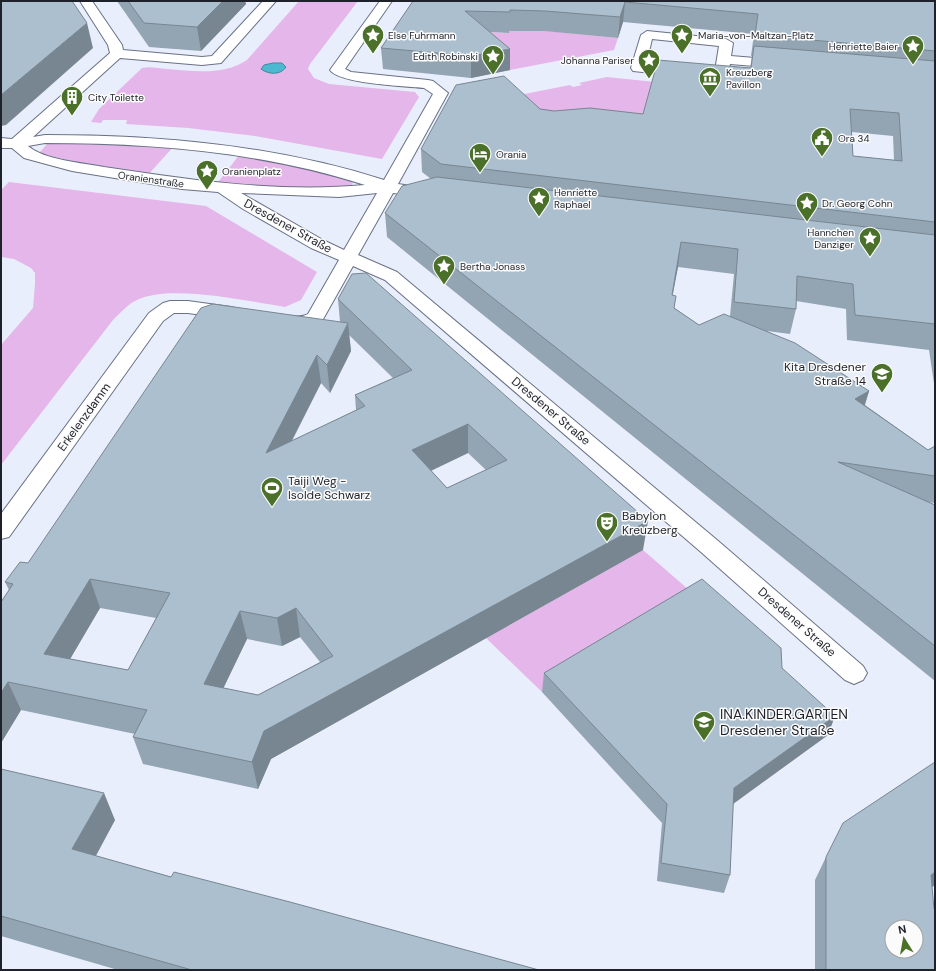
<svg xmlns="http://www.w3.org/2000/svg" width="936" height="971" viewBox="0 0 936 971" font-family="'DM Sans',sans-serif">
<rect width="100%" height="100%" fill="#e9eefc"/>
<g fill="#e5b6e9">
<path d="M 299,1 L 358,1 L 310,64 L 308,69 L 314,78 L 329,84 L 415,92 L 419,97 L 382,159 L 255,136 L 188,128 L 126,124 L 127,120 L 103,120 L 101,123 L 91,122 L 99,109 L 142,68 C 150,66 158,68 167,69 C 194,71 223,76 247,60 Z"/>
<polygon points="465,31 509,33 509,31 547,31 618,38 614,50 510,70"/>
<polygon points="607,77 655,82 644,126 588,131 504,98 570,85 573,87 582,85 579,83"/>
<polygon points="49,142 174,146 147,176 74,162 39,153"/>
<polygon points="240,154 284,162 350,180 353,184 350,186 323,188 216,185"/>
<path d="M 9,182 L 206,206 L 317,272 L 301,300 L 285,307 C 246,301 171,284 137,300 C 128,304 120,313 113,320 L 1,465 L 1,345 L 33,308 L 35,284 L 35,273 L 31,268 L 14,259 L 1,257 L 1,190 Z"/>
<polygon points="643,550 689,590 542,692 486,638"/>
</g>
<path fill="#4db9d0" stroke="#3f8b9e" d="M 273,63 L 282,63 L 286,67 C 281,75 269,75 261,69 L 264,65 Z"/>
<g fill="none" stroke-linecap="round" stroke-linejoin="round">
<g stroke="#697185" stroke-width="2">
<g id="minor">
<path d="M 80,1 L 92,1 L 122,45 L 123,50 L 202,57 L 212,56 L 263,1 L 276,1 L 221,63 L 202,65 L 120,58 L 33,137 L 45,135 C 160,135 274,145 384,180 L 433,94 L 424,88 C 405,86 340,84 330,70 L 380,1 L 392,1 L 345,69 L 351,72 L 428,80 L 433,81 L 448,93 L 398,184 L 435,190 L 437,193 L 435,196 L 429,198 L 393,193 L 358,255 L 397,272 L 717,540 L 863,666 L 867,673 L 863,680 L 854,684 L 845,680 L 701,552 L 385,280 L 353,266 L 322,321 C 309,329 293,329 278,325 L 276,321 L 278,317 C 288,315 299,319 308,314 L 339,260 L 311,248 L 243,209 L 218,192 L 182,189 L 72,171 L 24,158 L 12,148 L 1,148 L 1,138 L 12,139 L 110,53 L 108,45 ZM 45,143 C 153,143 262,152 365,185 C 278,193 190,180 104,167 C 83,163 44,160 28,146 ZM 241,193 L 339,197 L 377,193 L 344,250 L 323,240 Z"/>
<path d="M 647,31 L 726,39 L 733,43 L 731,56 L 781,60 L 786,61 L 788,64 L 786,67 L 781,68 L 730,64 L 726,79 L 721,80 L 633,71 L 631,68 L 641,35 ZM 652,39 L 719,46 L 715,71 L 646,65 Z"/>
<polygon points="170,301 188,301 231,307 238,309 240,313 238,317 231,319 188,313 174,313 163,321 9,537 1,539 1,514 149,313 163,303"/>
</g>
</g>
<use href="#minor" fill="#fff" fill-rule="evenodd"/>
</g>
<g fill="#93a4b2" fill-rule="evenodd">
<polygon points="117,1 245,1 246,4 201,51 149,47"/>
<path d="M 413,1 L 935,1 L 935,390 L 929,350 L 847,340 L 846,309 L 796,301 L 796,309 L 790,334 L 767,331 L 869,391 L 865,405 L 928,450 L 935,446 L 935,503 L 927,502 L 935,505 L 935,681 L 387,237 L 385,213 L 431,179 L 422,172 L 421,149 L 540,109 L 554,111 L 643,114 L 750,68 L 752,56 L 751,56 L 754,34 L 623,22 L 618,38 L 544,31 L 509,31 L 509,33 L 490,32 L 510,70 L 471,78 L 383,69 L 381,48 ZM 852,132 L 893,136 L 894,160 L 853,156 ZM 678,267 L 734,274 L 730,316 L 699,325 L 674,308 L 672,295 Z"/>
<path d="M 338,299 L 643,550 L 271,759 L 258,789 L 143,764 L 133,737 L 135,734 L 21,710 L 1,743 L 1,602 L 9,590 L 5,582 L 28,563 L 340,322 ZM 349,335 L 393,378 L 355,395 L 356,410 L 292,441 L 321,383 L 330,393 L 351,351 ZM 468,453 L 486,470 L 447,488 L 431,471 ZM 100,608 L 156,618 L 128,670 L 70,659 ZM 300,637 L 320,662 L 258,695 L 223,688 L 247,639 L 282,646 Z"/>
<polygon points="782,668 828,735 733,803 730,875 724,893 657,881 662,823 542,692 544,673"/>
<polygon points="1,769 115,820 96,856 171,877 539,970 118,970 1,936"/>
<polygon points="826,857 935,885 932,887 935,970 815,970 815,880"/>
</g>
<g fill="#788691">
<polygon points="223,1 245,1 246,4 201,51 197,27"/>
<polygon points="625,2 623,22 618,38 620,17"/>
<polygon points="87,23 93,48 6,125 1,126 1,95"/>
<polygon points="510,49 510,70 471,78 471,56"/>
<polygon points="681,242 678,267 668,320 672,295"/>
<polygon points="348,323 351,351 330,393 327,365"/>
<polygon points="317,355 321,383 271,481 266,453"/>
<polygon points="869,391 861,416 855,399"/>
<polygon points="468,424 468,453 413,479 412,450"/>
<polygon points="648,521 643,550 271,759 258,789 252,762 264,731"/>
<polygon points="90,579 100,608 56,683 44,654"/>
<polygon points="296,608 300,637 282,646 277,618"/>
<polygon points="240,611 247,639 212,712 204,684"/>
<polygon points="8,682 21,710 1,743 1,693"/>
<polygon points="835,716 828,735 729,807 734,788"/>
<polygon points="104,793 115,820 85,875 72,849"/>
<polygon points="935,872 935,885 917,898 931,875"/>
</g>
<g fill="#abbfcf" stroke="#788691" fill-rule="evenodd">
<polygon points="1,1 72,1 87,23 1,95"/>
<polygon points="128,1 223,1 197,27 144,23"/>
<polygon points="413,1 935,1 935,51 755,35 758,14 625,2 620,17 545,11 510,10 510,12 465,11 510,49 471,56 381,48"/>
<path d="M 754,46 L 935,61 L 935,222 L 441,164 L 421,149 L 456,85 L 504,76 L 540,109 L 554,111 L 590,108 L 643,114 L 658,60 L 751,68 ZM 850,109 L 899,113 L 902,161 L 853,156 Z"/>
<polygon points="437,177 935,235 935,324 855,315 853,284 797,276 796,309 734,302 738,249 681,242 672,295 676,296 674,308 699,325 724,314 795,343 869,391 855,399 928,450 935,446 935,476 838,462 935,505 935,646 385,213 402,186"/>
<path d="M 366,273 L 648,521 L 264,731 L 252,762 L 133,737 L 147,710 L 8,682 L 1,693 L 1,602 L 13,584 L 5,582 L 20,562 L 28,563 L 201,308 L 213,304 L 348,323 L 327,365 L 317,355 L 266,453 L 365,406 L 355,395 L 412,370 L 338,299 L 352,274 ZM 468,424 L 507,460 L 447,488 L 412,450 ZM 90,579 L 170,593 L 128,670 L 44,654 ZM 296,608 L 333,656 L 258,695 L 204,684 L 240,611 L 277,618 Z"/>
<polygon points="702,579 781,648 782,668 835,716 734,788 730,875 661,863 667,804 544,673"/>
<path d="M 935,762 L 935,872 L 931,875 L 934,909 L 935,909 L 935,970 L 826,970 L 826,857 L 843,823 ZM 892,927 L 916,927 L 916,951 L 892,951 Z"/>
<polygon points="1,769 104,793 72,849 171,877 174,872 290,902 539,970 192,970 1,916"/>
</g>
<defs>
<g id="sight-pin" transform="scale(1.15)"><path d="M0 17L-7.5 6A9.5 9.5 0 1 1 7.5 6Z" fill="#4b7029" stroke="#fbfbfb"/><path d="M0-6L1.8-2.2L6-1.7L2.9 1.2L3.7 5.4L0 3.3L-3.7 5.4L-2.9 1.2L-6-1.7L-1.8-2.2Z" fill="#fff"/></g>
<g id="museum-pin" transform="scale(1.15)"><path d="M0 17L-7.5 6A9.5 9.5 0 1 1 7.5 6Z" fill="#4b7029" stroke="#fbfbfb"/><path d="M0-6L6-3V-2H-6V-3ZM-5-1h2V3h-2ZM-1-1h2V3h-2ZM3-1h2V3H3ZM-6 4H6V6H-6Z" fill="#fff"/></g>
<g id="building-pin" transform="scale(1.15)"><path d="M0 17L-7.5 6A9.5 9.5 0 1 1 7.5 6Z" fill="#4b7029" stroke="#fbfbfb"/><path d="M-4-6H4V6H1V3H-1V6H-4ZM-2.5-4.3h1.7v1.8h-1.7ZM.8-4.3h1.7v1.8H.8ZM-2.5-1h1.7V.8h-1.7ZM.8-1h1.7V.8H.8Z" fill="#fff"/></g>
<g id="civic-pin" transform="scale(1.15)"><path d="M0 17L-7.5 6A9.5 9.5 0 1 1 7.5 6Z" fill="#4b7029" stroke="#fbfbfb"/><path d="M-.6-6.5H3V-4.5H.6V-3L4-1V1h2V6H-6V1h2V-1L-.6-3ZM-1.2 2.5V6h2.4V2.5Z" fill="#fff"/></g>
<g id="hotel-pin" transform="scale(1.15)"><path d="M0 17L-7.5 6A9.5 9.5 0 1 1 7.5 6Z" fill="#4b7029" stroke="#fbfbfb"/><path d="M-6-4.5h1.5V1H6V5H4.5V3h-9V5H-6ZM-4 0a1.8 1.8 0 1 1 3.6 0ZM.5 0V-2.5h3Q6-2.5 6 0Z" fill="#fff"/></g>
<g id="school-pin" transform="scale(1.15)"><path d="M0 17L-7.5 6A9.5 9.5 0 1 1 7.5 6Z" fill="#4b7029" stroke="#fbfbfb"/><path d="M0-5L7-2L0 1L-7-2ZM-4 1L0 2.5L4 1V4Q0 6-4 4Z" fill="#fff"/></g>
<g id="stadium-pin" transform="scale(1.15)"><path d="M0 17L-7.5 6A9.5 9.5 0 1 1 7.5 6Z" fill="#4b7029" stroke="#fbfbfb"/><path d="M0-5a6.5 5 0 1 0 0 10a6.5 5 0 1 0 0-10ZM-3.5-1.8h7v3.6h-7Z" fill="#fff"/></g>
<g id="theatre-pin" transform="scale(1.15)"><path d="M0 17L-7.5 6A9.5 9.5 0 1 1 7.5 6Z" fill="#4b7029" stroke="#fbfbfb"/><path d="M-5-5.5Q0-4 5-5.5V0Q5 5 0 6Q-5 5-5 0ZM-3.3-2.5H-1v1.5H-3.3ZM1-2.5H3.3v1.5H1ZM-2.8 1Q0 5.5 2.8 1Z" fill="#fff"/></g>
</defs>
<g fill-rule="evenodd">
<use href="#sight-pin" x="373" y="35"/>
<use href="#sight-pin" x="682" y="35"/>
<use href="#sight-pin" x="913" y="46"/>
<use href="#sight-pin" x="493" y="56"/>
<use href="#sight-pin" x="649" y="60"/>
<use href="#museum-pin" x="710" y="78"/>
<use href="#building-pin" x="72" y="97"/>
<use href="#civic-pin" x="822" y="138"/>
<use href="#hotel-pin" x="480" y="154"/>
<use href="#sight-pin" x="207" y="171"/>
<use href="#sight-pin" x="539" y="198"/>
<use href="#sight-pin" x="807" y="203"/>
<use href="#sight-pin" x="870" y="238"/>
<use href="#sight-pin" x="444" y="266"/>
<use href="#school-pin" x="882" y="374"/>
<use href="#stadium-pin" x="272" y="488"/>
<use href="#theatre-pin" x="607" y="523"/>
<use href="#school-pin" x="704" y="722"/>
</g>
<g text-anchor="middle" stroke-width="3" stroke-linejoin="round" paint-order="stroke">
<g font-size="10" fill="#1e2129" stroke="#fbfbfb" text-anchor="start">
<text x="388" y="39">Else Fuhrmann</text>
<text x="698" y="39">Maria-von-Maltzan-Platz</text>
<text x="898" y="50" text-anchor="end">Henriette Baier</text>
<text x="478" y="60" text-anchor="end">Edith Robinski</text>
<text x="634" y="64" text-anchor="end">Johanna Pariser</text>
<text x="726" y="76">Kreuzberg<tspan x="726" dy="12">Pavillon</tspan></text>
<text x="88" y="101">City Toilette</text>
<text x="838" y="142">Ora 34</text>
<text x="496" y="158">Orania</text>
<text x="222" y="175">Oranienplatz</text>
<text x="554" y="196">Henriette<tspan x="554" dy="12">Raphael</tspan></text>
<text x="822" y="207">Dr. Georg Cohn</text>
<text x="854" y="236" text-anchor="end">Hannchen<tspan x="854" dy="12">Danziger</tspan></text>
<text x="460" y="270">Bertha Jonass</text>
</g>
<g font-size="10" fill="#1e2129" stroke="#fbfbfb">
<text transform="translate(151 179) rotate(8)" y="4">Oranienstraße</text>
</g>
<g font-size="12" fill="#1e2129" stroke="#fbfbfb">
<text transform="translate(288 226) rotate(29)" y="4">Dresdener Straße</text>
<text transform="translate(551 411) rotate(40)" y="4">Dresdener Straße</text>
<text transform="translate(84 417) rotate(-54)" y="4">Erkelenzdamm</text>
<text transform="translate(797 622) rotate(41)" y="4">Dresdener Straße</text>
</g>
<g font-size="12" fill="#1e2129" stroke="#fbfbfb" text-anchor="start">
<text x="866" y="371" text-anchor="end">Kita Dresdener<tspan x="866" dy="14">Straße 14</tspan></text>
<text x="288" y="485">Taiji Weg -<tspan x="288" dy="14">Isolde Schwarz</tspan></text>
<text x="622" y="520">Babylon<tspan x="622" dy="14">Kreuzberg</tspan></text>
</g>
<g font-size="14" fill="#1e2129" stroke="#fbfbfb" text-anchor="start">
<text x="720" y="719">INA.KINDER.GARTEN<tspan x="720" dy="16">Dresdener Straße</tspan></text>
</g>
</g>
<rect width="936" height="971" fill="none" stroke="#1e2129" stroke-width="4"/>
<g transform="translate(904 939) rotate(349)"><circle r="19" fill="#fbfbfb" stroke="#a3a4a7"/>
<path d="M0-3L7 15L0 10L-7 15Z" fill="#4b7029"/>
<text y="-6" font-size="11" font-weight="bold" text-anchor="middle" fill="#1e2129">N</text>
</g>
</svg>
